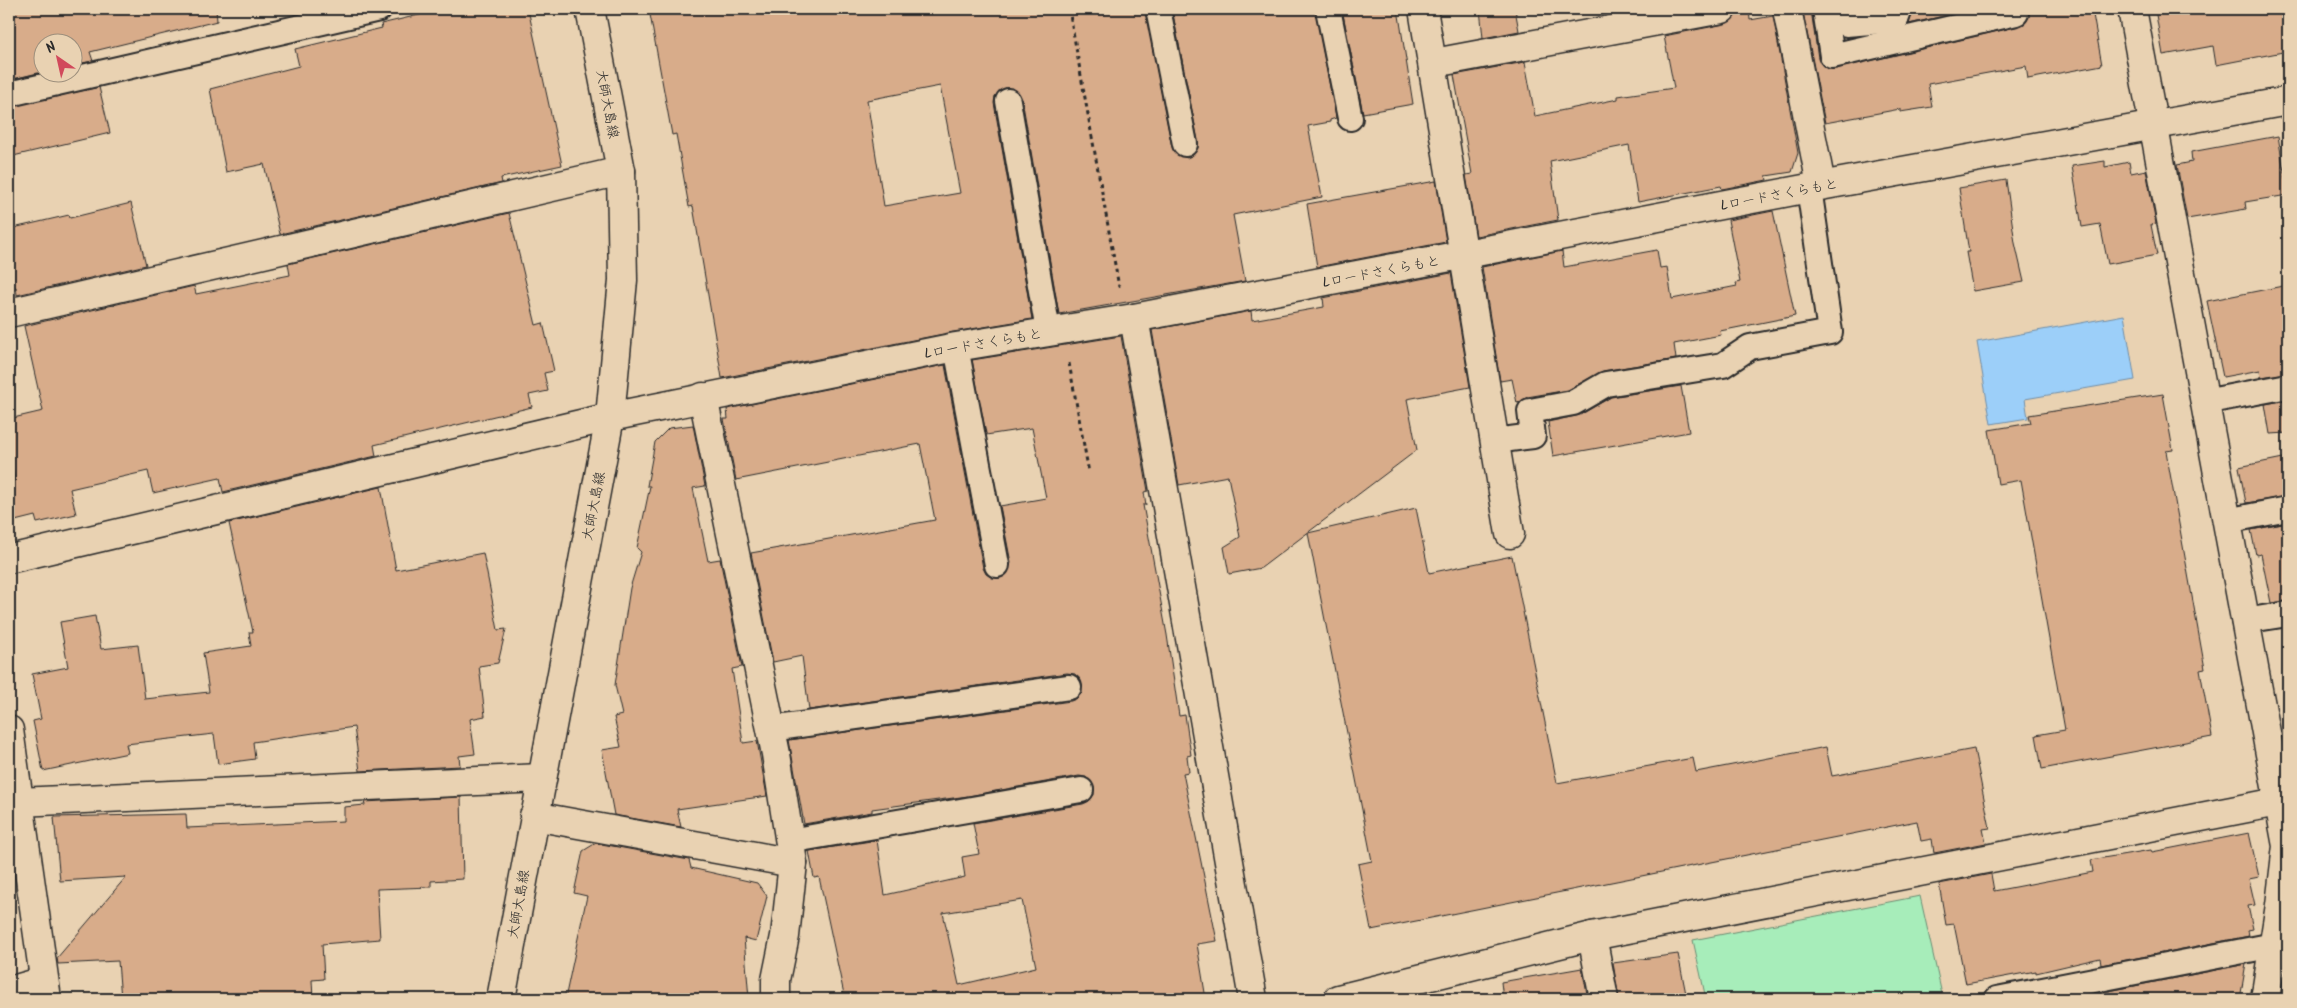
<svg xmlns="http://www.w3.org/2000/svg" width="2297" height="1008" viewBox="0 0 2297 1008" font-family="Kalam,'Klee One',sans-serif">
<rect width="100%" height="100%" fill="#e9d2b2"/>
<filter id="ink" filterUnits="userSpaceOnUse"><feTurbulence type="fractalNoise" baseFrequency=".02" numOctaves="2"/><feDisplacementMap in="SourceGraphic" scale="10" xChannelSelector="R" yChannelSelector="G"/><feConvolveMatrix kernelMatrix="1 2 1 2 8 2 1 2 1" color-interpolation-filters="sRGB"/></filter>
<g filter="url(#ink)">
<polygon fill="#a7edba" stroke="#698c72" points="1920,896 1943,999 1706,999 1693,940"/>
<polygon fill="#9ccff9" stroke="#6f8da7" points="2124,315 2135,380 2025,399 2028,418 1991,424 1977,342"/>
<g fill="#d8ac8a" stroke="#2b2b2b" fill-rule="evenodd">
<polygon points="9,9 216,9 217,21 90,52 93,61 72,65 72,42 42,42 42,72 9,80"/>
<polygon points="444,9 528,9 562,165 501,178 502,183 280,234 264,164 226,172 210,89 299,66 295,49 382,28 381,24"/>
<path d="M 649,9 L 1145,9 L 1172,147 L 1175,153 L 1187,158 L 1194,154 L 1198,148 L 1198,141 L 1172,9 L 1315,9 L 1336,118 L 1330,120 L 1330,122 L 1308,126 L 1322,197 L 1233,215 L 1245,281 L 1059,314 L 1022,99 L 1019,93 L 1013,88 L 1005,88 L 995,96 L 994,103 L 1032,319 L 953,332 L 722,378 L 693,206 L 689,207 L 676,134 L 672,135 ZM 940,86 L 960,193 L 884,206 L 867,100 Z"/>
<polygon points="1342,9 1398,9 1413,104 1363,113"/>
<polygon points="1480,9 1515,9 1519,31 1483,38"/>
<polygon points="1737,9 1749,9 1750,20 1773,16 1798,153 1792,172 1766,176 1767,180 1722,189 1721,186 1638,202 1629,145 1550,161 1558,220 1476,236 1466,175 1472,174 1454,75 1525,62 1535,116 1618,99 1618,96 1674,88 1664,36 1725,24 1732,20"/>
<polygon points="1913,9 1974,9 1909,24"/>
<polygon points="2029,9 2092,9 2102,65 2028,79 2026,66 1928,84 1932,107 1900,112 1900,109 1825,123 1803,12 1811,10 1818,58 1821,64 1827,69 1835,69 2019,26 2025,23 2029,17"/>
<polygon points="2155,9 2288,9 2288,51 2216,65 2213,46 2163,55"/>
<polygon points="99,87 110,133 9,157 9,107"/>
<polygon points="2278,136 2288,195 2245,202 2246,209 2187,219 2177,165 2192,162 2191,152"/>
<polygon points="2105,161 2105,167 2129,162 2131,173 2146,170 2156,224 2151,225 2157,255 2108,264 2100,224 2082,227 2072,166"/>
<polygon points="2006,180 2015,243 2024,282 1973,291 1966,252 1969,252 1959,188"/>
<polygon points="1436,181 1446,242 1317,267 1307,204"/>
<polygon points="131,203 146,265 17,295 16,287 9,289 9,229 69,215 70,218"/>
<polygon points="1773,211 1795,316 1720,331 1721,335 1674,344 1676,359 1603,371 1568,390 1527,397 1520,402 1517,403 1512,379 1500,381 1482,267 1562,251 1564,267 1657,250 1660,268 1667,267 1672,299 1737,286 1736,283 1740,282 1728,220"/>
<polygon points="509,213 536,325 543,323 554,371 544,373 548,391 529,395 532,407 374,445 376,456 223,492 220,478 153,493 148,471 70,489 76,514 37,523 35,516 15,521 9,493 9,482 15,480 9,450 9,419 43,411 24,326 194,286 196,294 290,275 288,264"/>
<polygon points="1451,273 1470,387 1407,399 1417,450 1261,568 1229,574 1224,547 1240,537 1228,476 1179,485 1152,330 1251,311 1252,320 1324,307 1323,298"/>
<polygon points="2288,285 2288,373 2261,377 2260,370 2223,377 2207,301"/>
<path d="M 1121,336 L 1148,491 L 1144,492 L 1146,505 L 1143,505 L 1167,635 L 1179,716 L 1185,715 L 1191,755 L 1187,756 L 1189,772 L 1183,773 L 1217,941 L 1197,944 L 1206,999 L 845,999 L 819,877 L 814,878 L 809,851 L 877,840 L 885,895 L 965,877 L 962,857 L 979,854 L 973,823 L 1083,804 L 1089,801 L 1094,795 L 1094,787 L 1086,777 L 1079,776 L 968,796 L 872,809 L 872,812 L 804,824 L 789,740 L 1071,701 L 1077,698 L 1082,693 L 1082,685 L 1075,674 L 1067,673 L 809,710 L 802,656 L 773,662 L 751,553 L 935,520 L 920,444 L 736,480 L 724,419 L 728,419 L 727,409 L 945,365 L 983,568 L 986,574 L 992,578 L 1000,578 L 1006,575 L 1011,563 L 1000,506 L 1046,498 L 1032,428 L 986,435 L 972,360 ZM 1022,900 L 1036,967 L 959,985 L 943,913 Z"/>
<polygon points="1681,386 1689,432 1553,456 1548,422 1580,415 1611,397"/>
<polygon points="2163,394 2173,450 2166,451 2205,669 2200,670 2212,737 2042,769 2036,735 2065,730 2021,480 1998,484 1989,430 2031,423 2029,415"/>
<polygon points="2288,400 2288,433 2270,434 2265,404"/>
<polygon points="693,425 705,486 693,488 708,561 720,559 742,667 732,669 743,743 757,741 767,796 677,809 681,827 614,815 602,750 621,747 614,717 622,715 615,685 630,588 641,552 637,548 650,486 647,486 655,442 669,428"/>
<polygon points="2288,457 2288,496 2246,503 2239,467"/>
<polygon points="381,487 396,570 483,553 498,630 506,629 498,663 479,666 485,716 470,719 475,754 459,756 460,766 360,771 354,727 253,742 255,759 218,764 214,734 126,744 128,753 43,771 33,721 41,719 32,674 68,667 60,622 95,616 101,649 138,645 145,699 209,692 203,653 251,646 249,632 253,632 229,523"/>
<polygon points="1416,508 1429,573 1512,556 1557,783 1693,758 1696,772 1826,747 1832,776 1974,749 1990,828 1983,829 1986,843 1934,853 1932,839 1921,841 1917,821 1371,930 1358,864 1372,861 1308,533"/>
<polygon points="2288,523 2288,601 2271,603 2261,554 2256,555 2251,530"/>
<polygon points="461,797 463,879 431,881 431,887 377,889 380,939 322,944 324,979 312,980 313,999 121,999 118,961 58,964 57,958 126,877 60,881 54,817 186,814 187,828 344,821 344,807 365,805 364,802"/>
<polygon points="2249,833 2259,877 2249,879 2255,905 2248,906 2253,929 2248,930 2249,936 2101,965 2100,958 2036,973 2036,971 1966,984 1954,924 1946,925 1939,884 1991,874 1994,891 2093,872 2091,860 2151,850 2152,852"/>
<polygon points="596,843 689,860 691,868 757,883 767,896 756,941 744,938 749,999 565,999 587,896 574,893 583,851"/>
<polygon points="1678,954 1687,999 1619,999 1613,963"/>
<polygon points="2246,964 2240,999 2105,999 2104,992"/>
<polygon points="1582,968 1588,999 1503,999 1501,982"/>
</g>
<g fill="none" stroke-linecap="round" stroke-linejoin="round">
<g stroke="#2b2b2b" stroke-width="28">
<g id="service">
<polyline points="1158,9 1185,144"/>
<polyline points="1328,9 1350,118"/>
<polyline points="1825,9 1832,56 2016,13 2015,9"/>
<polyline points="1843,9 1846,24 1896,20 1900,9"/>
<polyline points="9,94 379,9"/>
<polyline points="1008,101 1048,331"/>
<polyline points="956,347 997,565"/>
<polyline points="2204,402 2288,386"/>
<polyline points="1495,441 1533,436 1530,411 1573,403 1606,384 1723,365 1750,347 1830,332 1809,188"/>
<polyline points="2226,521 2288,509"/>
<polyline points="2244,621 2288,614"/>
<polyline points="771,729 1069,687"/>
<polyline points="789,841 1081,790"/>
<polyline points="1997,999 2274,945"/>
</g>
</g>
<g stroke="#2b2b2b" stroke-width="31">
<g id="minor">
<polyline points="1423,9 1510,534"/>
<polyline points="1787,9 1821,185"/>
<polyline points="2132,9 2287,846 2280,905 2265,999"/>
<polyline points="1434,63 1722,9"/>
<polyline points="9,313 621,171"/>
<polyline points="1134,318 1253,999"/>
<polyline points="703,397 776,754 793,863 785,936 776,980 776,999"/>
<polyline points="9,559 610,417 956,347 1134,318 1809,188 2288,101"/>
<polyline points="9,730 47,999"/>
<polyline points="9,805 19,802 542,778"/>
<polyline points="534,816 793,863"/>
<polyline points="1592,936 1604,999"/>
<polyline points="9,991 44,981"/>
<polyline points="1338,999 1592,936 2288,800"/>
</g>
</g>
<g stroke="#2b2b2b" stroke-width="31">
<polyline id="tertiary" points="501,999 610,417 623,280 621,171 590,9"/>
</g>
<g stroke="#2b2b2b" stroke-width="3" stroke-dasharray="4 4" stroke-linecap="butt">
<polyline points="1069,9 1119,287"/>
<polyline points="1069,363 1089,473"/>
</g>
<use href="#service" stroke="#e9d2b2" stroke-width="24"/>
<use href="#minor" stroke="#e9d2b2" stroke-width="28"/>
<use href="#tertiary" stroke="#e9d2b2" stroke-width="28"/>
</g>
</g>
<g text-anchor="middle" stroke-width="5" stroke-linejoin="round" paint-order="stroke">
<g font-size="14" fill="#2b2b2b" stroke="#e9d2b2">
<text transform="translate(608 104) rotate(79)" y="5">大師大島線</text>
<text transform="translate(1779 194) rotate(-11)" y="5">Lロードさくらもと</text>
<text transform="translate(1381 271) rotate(-11)" y="5">Lロードさくらもと</text>
<text transform="translate(983 343) rotate(-10)" y="5">Lロードさくらもと</text>
<text transform="translate(593 506) rotate(-79)" y="5">大師大島線</text>
<text transform="translate(518 904) rotate(-80)" y="5">大師大島線</text>
</g>
</g>
<rect width="2297" height="1008" fill="none" stroke="#e9d2b2" stroke-width="30"/>
<rect x="15" y="15" width="2267" height="978" fill="none" stroke="#2b2b2b" stroke-width="2" filter="url(#ink)"/>
<g transform="translate(58 58) rotate(326)"><circle r="24" fill="#e9d2b2" stroke="#9d8f7c"/>
<path d="M0-4L9 19L0 12L-9 19Z" fill="#d1495b"/>
<text y="-8" font-size="14" font-weight="bold" text-anchor="middle" fill="#2b2b2b">N</text>
</g>
</svg>
